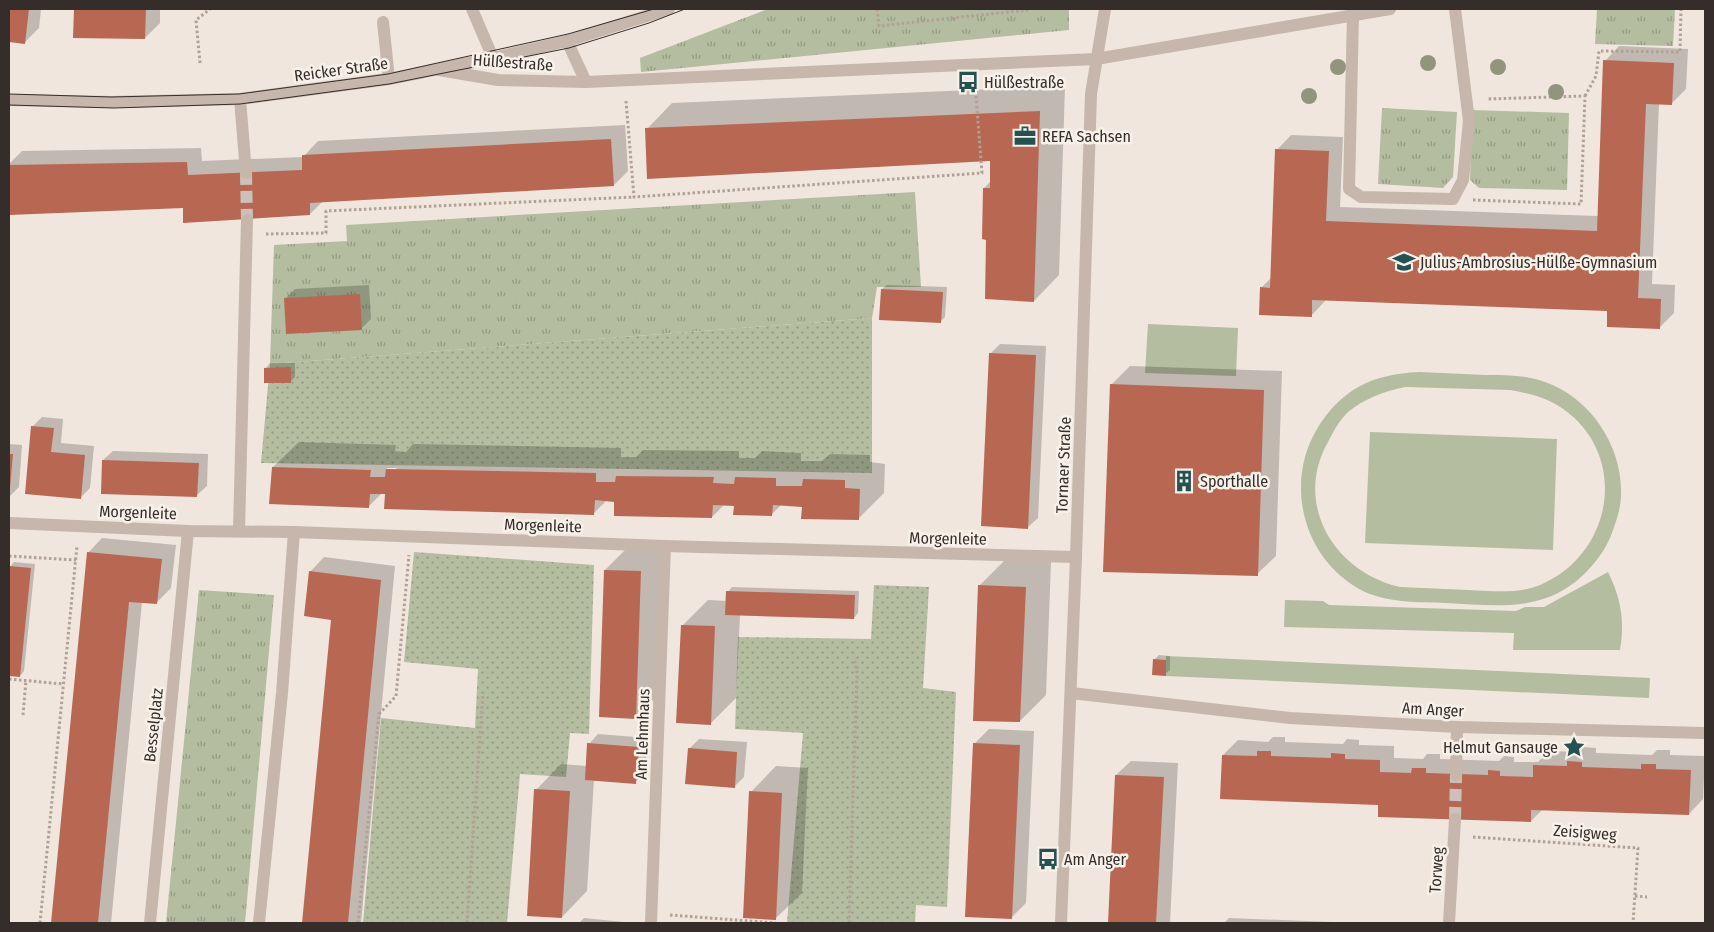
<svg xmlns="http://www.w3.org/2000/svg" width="1714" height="932" viewBox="0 0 1714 932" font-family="'Fira Sans Condensed',sans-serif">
<defs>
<pattern id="grass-tufts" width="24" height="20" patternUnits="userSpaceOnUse" patternTransform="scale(1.25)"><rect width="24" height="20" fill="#b4bd9f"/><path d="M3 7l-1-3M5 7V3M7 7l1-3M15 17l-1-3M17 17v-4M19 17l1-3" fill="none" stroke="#939a82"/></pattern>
<pattern id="garden-dots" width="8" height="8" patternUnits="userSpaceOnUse" patternTransform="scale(1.25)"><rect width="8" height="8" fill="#b4bd9f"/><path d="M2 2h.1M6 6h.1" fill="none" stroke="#939a82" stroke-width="1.8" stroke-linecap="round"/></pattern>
</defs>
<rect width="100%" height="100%" fill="#f0e6de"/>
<g fill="url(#grass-tufts)">
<polygon points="768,9 1069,9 1069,30 641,72 640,58"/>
<polygon points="1597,9 1675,9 1673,46 1595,44"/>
<polygon points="1382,108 1457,112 1453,177 1443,188 1378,184"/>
<polygon points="1472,110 1569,113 1567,190 1479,188 1470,180"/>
<polygon points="915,192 921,287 877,287 872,318 270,364 274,245 347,241 346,225"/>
<polygon points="199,590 274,595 245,923 166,923"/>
</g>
<g fill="url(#garden-dots)">
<polygon points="872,318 872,473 261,463 270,364"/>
<polygon points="414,552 594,565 589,734 570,733 566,777 520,774 507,923 363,923 381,718 475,728 478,669 404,662"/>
<polygon points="874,585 929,587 923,688 956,692 947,907 916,905 915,923 787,923 803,733 735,729 738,637 871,639"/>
</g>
<g fill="#b4bd9f" fill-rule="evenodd">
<polygon points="1148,324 1238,328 1236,376 1145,373"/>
<path d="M 1419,372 C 1441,373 1464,374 1487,375 C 1506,375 1526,375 1545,382 C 1591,398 1623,447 1621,495 C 1621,507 1617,519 1613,530 C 1608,545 1600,557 1589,569 C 1549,613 1500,606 1446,603 C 1419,602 1390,603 1365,592 C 1305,563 1283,486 1317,429 C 1341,389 1373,374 1419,372 ZM 1405,387 L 1510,390 C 1527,393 1542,396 1557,405 C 1630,449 1616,553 1540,585 C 1518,594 1492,591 1468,590 C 1446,589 1423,588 1400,587 C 1334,572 1293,504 1328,442 C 1333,432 1339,421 1347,413 C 1363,399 1385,391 1405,387 Z"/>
<polygon points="1370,432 1557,439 1553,550 1365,543"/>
<path d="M 1608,572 C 1621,598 1625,621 1620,650 L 1513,650 L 1514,633 L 1284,627 L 1285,600 L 1323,601 L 1329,605 L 1516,611 L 1525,607 L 1544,607 Z"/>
<polygon points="1166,656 1650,678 1649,698 1166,676"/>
</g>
<g fill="#0003" fill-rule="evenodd">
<polygon points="9,9 41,9 39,28 25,42 9,41"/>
<polygon points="75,9 160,9 160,23 145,38 75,37"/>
<polygon points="1619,46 1688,49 1686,89 1672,103 1659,103 1652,284 1675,285 1674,313 1659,328 1609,310 1326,300 1311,316 1261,288 1272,277 1277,150 1291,135 1343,137 1340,207 1598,216 1605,61"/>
<polygon points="1065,86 1059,275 1034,301 988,239 984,188 991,181 991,160 647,129 672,103"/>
<polygon points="625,125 628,171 614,185 323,201 310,214 184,207 9,213 9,164 22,151 201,148 202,161 303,157 318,141"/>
<polygon points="369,285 371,319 361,329 285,299 295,289"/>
<polygon points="887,285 947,287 945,317 941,321 882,289"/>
<polygon points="1000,344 1046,346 1038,518 1028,527 990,354"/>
<polygon points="270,363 295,363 295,377 290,382 266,368"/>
<polygon points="1130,366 1282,371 1276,556 1257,574 1111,385"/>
<polygon points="42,417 63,419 61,443 94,446 90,488 80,498 32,427"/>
<path d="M 299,442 L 396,445 L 395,451 L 406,452 L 413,444 L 621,448 L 621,457 L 636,457 L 643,450 L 739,451 L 739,458 L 755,458 L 762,451 L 801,453 L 801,461 L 822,461 L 830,454 L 870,455 L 870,462 L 885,464 L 884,493 L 858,519 L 803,506 L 782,504 L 771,515 L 736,505 L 725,504 L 712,517 L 607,500 L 593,514 L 382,493 L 368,507 L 273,467 ZM 387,468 L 397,468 L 394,471 L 387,471 Z"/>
<polygon points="9,444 22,445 19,487 9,497"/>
<polygon points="113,451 208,454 207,486 197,495 103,460"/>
<polygon points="102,538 176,545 171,588 156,603 142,602 111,923 53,923 88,553"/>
<polygon points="631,544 666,545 661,692 636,717 605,570"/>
<polygon points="324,557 395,566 361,923 303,923 332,619 310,572"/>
<polygon points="1005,560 1051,562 1046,695 1020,721 979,586"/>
<polygon points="14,562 35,564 24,671 20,676 9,675 9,575 10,567"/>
<polygon points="732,587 859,591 858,613 854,618 740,615 736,698 710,724 682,626 708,600 727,601 728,592"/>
<polygon points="1159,655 1170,656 1170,670 1165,674 1154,660"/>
<polygon points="989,729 1034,731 1026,903 1012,917 974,744"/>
<polygon points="598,734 648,738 645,773 635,782 594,779 587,891 562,917 536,790 561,764 587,766 589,744"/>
<polygon points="1273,737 1285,737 1285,742 1343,744 1347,739 1359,740 1359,745 1394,746 1394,758 1423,759 1427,754 1440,754 1440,759 1499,761 1504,756 1514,757 1514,762 1538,762 1549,751 1578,752 1583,747 1596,748 1596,753 1652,755 1657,750 1670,750 1670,755 1705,756 1703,799 1689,814 1543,809 1531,821 1380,804 1223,755 1238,740 1268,742"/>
<polygon points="699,739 747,742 744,777 734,787 689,749"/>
<polygon points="1131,761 1178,763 1170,923 1109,923 1116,775"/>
<polygon points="776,766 808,768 802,893 776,918 751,792"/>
<polygon points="584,918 634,923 579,923"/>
<polygon points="1229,918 1358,923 1224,923"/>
</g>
<g fill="#b86753">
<polygon points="9,9 29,9 25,44 9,42"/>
<polygon points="74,9 146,9 145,39 73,38"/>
<polygon points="1603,60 1674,63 1672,105 1646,104 1638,298 1661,299 1660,329 1607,327 1607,311 1312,300 1312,317 1259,315 1260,287 1270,288 1275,149 1329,151 1326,221 1597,231"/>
<polygon points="1040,111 1034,302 985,299 986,240 982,239 983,188 990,188 990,161 647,179 645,128"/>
<polygon points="611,139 614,186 310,203 310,215 183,223 183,208 9,215 9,165 187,162 188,175 302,170 302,155"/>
<polygon points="881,289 943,292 941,323 879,320"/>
<polygon points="360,294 362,330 286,334 284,298"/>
<polygon points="989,353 1036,355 1028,529 981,526"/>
<polygon points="291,367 291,383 264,383 264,368"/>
<polygon points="1110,384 1264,390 1258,576 1103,572"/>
<polygon points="31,426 54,428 51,452 85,455 81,499 25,494"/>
<polygon points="9,454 13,454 10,488 9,488"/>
<polygon points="102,460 199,463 197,497 101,494"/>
<polygon points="272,467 371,470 370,477 385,477 386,469 596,473 596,482 615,482 616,476 714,477 713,483 734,484 735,477 776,478 776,486 802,486 803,479 845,480 845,488 860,489 859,520 801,519 802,507 773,505 772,516 733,515 734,506 713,505 712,518 614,516 614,502 595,500 594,515 384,509 385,494 370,494 369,508 269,504"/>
<polygon points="87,552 162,559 157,604 129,602 98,923 51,923"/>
<polygon points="9,566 31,568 20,677 9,676"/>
<polygon points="604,570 641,571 636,719 599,717"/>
<polygon points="309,571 381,580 348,923 302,923 331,620 304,616"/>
<polygon points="978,585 1026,587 1020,722 973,721"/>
<polygon points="726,591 855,595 854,619 725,615"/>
<polygon points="681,625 715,626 711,725 676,723"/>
<polygon points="1153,659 1166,660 1166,676 1152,675"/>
<polygon points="587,743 639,747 636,784 585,780"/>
<polygon points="973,743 1020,745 1012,919 965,917"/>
<polygon points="688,748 737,752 735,788 685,784"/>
<polygon points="1257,751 1271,751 1271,756 1331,758 1331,753 1345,754 1345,759 1380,760 1380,772 1411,773 1412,768 1426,768 1426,773 1488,775 1488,770 1500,771 1500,776 1533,777 1533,765 1567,766 1567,761 1582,762 1582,767 1641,769 1641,764 1656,764 1656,769 1691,770 1689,815 1531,810 1531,822 1378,817 1378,805 1220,799 1222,755 1257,756"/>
<polygon points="1115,775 1164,777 1156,923 1108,923"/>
<polygon points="534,789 570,791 562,918 527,916"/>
<polygon points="749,791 782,793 776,920 743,918"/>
</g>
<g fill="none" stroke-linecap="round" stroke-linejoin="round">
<g stroke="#cbc1ba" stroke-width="12" stroke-dasharray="12 6" stroke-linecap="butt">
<polyline points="246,173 247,220"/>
<polyline points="1455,819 1456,775"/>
</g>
<g stroke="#b2a095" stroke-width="3" stroke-dasharray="2.5 2.5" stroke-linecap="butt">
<polyline points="877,9 879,26 1027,10 1026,9"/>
<polyline points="200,63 196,20 210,9"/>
<polyline points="1585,96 1596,76 1599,51 1680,52 1681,9"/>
<polyline points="626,101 634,197 982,173 975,83"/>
<polyline points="1473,200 1581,204 1585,96 1487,99"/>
<polyline points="266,234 326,233 326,211 634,197"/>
<polyline points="9,556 76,560"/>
<polyline points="9,679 63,684"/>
<polyline points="23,715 26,680"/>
<polyline points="1473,837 1638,848 1633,923"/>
<polyline points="1635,896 1647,897"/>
<polyline points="670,915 776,923"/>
<polyline points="40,923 77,546"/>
<polyline points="358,923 379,714 396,696 409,555"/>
<polyline points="467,923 483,693"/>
<polyline points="849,923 857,672 854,658"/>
</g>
<g stroke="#c6b6ab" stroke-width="12">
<polyline points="472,9 493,58"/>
<polyline points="1353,15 1349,189 1361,197 1453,199 1463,180 1469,121 1455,9"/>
<polyline points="383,22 389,79"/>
</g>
<g stroke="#c6b6ab" stroke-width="12">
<polyline points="567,41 586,82"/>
<polyline points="439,70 498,80 586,82 1096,59 1390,9"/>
<polyline points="240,99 246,173"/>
<polyline points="9,523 188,531 294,532 665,546 1076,557"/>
<polyline points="239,530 247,220"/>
<polyline points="1071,693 1290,718 1457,727 1705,733"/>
<polyline points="1456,775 1457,727"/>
<polyline points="150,923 188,531"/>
<polyline points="259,923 282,693 294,532"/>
<polyline points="651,923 665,546"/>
<polyline points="1061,923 1076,557 1091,94 1105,9"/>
<polyline points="1449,923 1455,819"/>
</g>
<polyline stroke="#c6b6ab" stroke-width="12" points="9,100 111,102 240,99 389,79 493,58 567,41 669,9"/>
<g stroke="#352d29" stroke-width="1">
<polyline points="9,94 111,97 239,94 388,74 568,34 654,9"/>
<polyline points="9,105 114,108 240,104 389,84 569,48 649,23 685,9"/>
</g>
</g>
<g fill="#92947e">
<circle cx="1428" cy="63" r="8"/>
<circle cx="1338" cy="67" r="8"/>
<circle cx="1498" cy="67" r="8"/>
<circle cx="1556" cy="92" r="8"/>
<circle cx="1309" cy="96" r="8"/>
</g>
<defs>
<g id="bus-bare" transform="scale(1.725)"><path d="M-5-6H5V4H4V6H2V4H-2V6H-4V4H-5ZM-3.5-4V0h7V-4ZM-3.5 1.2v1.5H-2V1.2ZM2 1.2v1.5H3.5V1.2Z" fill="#245152" stroke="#f8f1ea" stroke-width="2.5" paint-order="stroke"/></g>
<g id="office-bare" transform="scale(1.725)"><path d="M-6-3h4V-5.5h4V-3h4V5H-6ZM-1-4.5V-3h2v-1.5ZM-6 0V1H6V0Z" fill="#245152" stroke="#f8f1ea" stroke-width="2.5" paint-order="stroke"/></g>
<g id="school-bare" transform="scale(1.725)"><path d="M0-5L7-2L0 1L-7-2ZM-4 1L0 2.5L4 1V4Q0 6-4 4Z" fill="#245152" stroke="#f8f1ea" stroke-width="2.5" paint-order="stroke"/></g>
<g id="building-bare" transform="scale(1.725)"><path d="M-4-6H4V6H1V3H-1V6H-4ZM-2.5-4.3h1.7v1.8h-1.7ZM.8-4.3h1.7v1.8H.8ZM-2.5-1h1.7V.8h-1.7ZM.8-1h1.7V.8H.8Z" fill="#245152" stroke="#f8f1ea" stroke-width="2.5" paint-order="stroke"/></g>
<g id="sight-bare" transform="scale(1.725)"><path d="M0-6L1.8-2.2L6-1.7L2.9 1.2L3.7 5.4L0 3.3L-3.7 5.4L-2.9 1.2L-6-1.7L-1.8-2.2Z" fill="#245152" stroke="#f8f1ea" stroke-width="2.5" paint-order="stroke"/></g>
</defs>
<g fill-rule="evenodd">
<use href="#bus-bare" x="968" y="82"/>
<use href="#office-bare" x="1025" y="136"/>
<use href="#school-bare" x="1404" y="262"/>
<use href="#building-bare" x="1184" y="481"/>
<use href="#sight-bare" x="1574" y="747"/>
<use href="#bus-bare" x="1048" y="859"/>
</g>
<g text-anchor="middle" stroke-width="5" stroke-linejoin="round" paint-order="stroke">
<g font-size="16" fill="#352d29" stroke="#f8f1ea">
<text transform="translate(513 62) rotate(4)" y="6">Hülßestraße</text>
<text transform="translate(341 69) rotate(-8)" y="6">Reicker Straße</text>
<text transform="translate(1063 465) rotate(-88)" y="6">Tornaer Straße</text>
<text transform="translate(138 512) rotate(2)" y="6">Morgenleite</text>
<text transform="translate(543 525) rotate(2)" y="6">Morgenleite</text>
<text transform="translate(948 538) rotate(1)" y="6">Morgenleite</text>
<text transform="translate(1433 709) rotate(3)" y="6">Am Anger</text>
<text transform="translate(153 725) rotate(-84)" y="6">Besselplatz</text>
<text transform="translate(642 734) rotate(-88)" y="6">Am Lehmhaus</text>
<text transform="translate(1585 832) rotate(4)" y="6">Zeisigweg</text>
<text transform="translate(1436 870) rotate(-86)" y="6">Torweg</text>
</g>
<g font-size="16" fill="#352d29" stroke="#f8f1ea" text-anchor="start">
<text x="984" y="88">Hülßestraße</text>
<text x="1042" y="142">REFA Sachsen</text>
<text x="1420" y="268">Julius-Ambrosius-Hülße-Gymnasium</text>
<text x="1200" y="487">Sporthalle</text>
<text x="1558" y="753" text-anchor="end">Helmut Gansauge</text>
<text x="1064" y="865">Am Anger</text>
</g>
</g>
<rect width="1714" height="932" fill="none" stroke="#352d29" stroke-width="20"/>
</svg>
